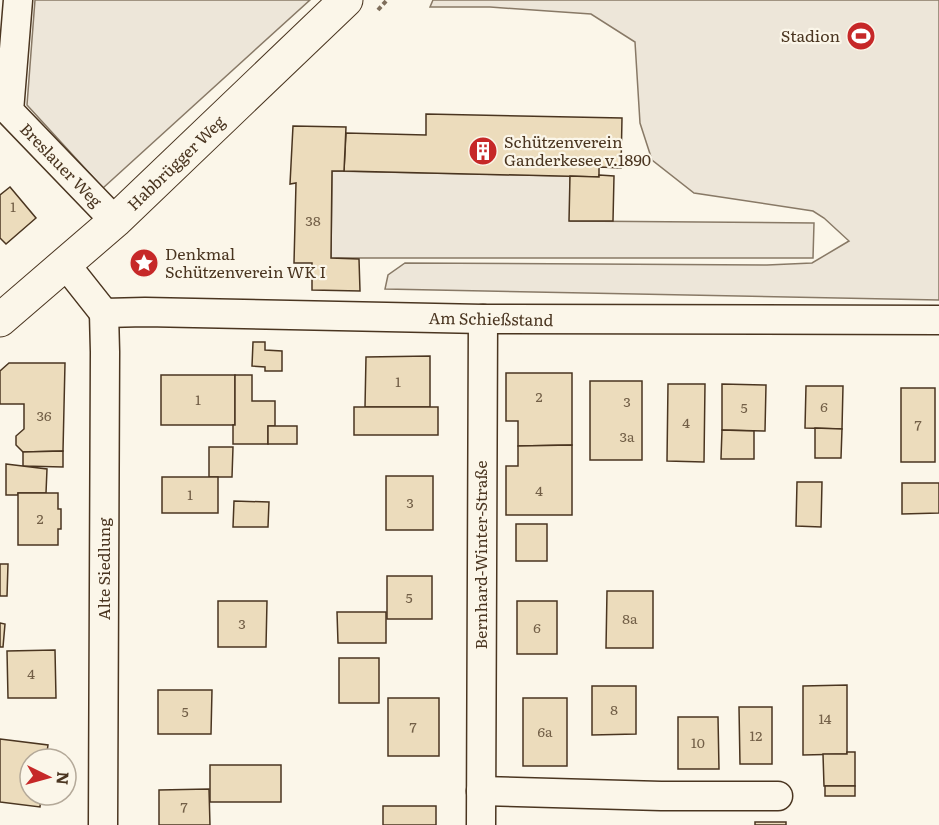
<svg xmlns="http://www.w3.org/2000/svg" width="939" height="825" viewBox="0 0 939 825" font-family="Literata,serif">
<rect width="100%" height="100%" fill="#fbf6e9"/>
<g fill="#ede6d9" stroke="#887966" stroke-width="1.5">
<polygon points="35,0 310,0 103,188 27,105"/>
<polygon points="433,0 939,0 939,300 385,289 388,275 405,263 767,265 812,263 849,241 824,218 813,211 694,193 652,160 640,123 635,42 591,14 490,7 430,7"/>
<polygon points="332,171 570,176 570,221 814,223 813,258 331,258"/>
</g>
<g fill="#ecdcbc" stroke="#4a3520" stroke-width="1.5">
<polygon points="426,114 622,118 621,168 599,167 599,177 344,171 346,133 426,135"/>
<polygon points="293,126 346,127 344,171 332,171 331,258 359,259 360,291 312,290 312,263 294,263 296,183 290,184"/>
<polygon points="599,175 614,176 613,221 569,221 570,176 599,177"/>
<polygon points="10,187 36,218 6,244 0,238 0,195"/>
<polygon points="253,342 265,342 265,350 282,351 282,371 265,371 265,367 252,366"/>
<polygon points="430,356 430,407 365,407 366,357"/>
<polygon points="9,363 65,363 63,451 23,452 16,445 16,436 24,429 24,404 0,404 0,371"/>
<polygon points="506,373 572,373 572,445 518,446 518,421 506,421"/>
<rect x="161" y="375" width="74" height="50"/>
<polygon points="235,375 252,375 252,401 275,401 275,426 268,426 268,444 233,444 233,425 235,425"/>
<rect x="590" y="381" width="52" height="79"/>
<polygon points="668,384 705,384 704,462 667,461"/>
<polygon points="722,384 766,385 765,431 722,430"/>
<polygon points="806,386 843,386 842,429 805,428"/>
<rect x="901" y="388" width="34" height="74"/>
<rect x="354" y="407" width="84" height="28"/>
<rect x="268" y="426" width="29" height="18"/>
<polygon points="815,428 842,429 841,458 815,458"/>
<polygon points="722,430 754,431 754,459 721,459"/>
<polygon points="572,445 572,515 506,515 506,466 518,466 518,446"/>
<polygon points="209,447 233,447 232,477 209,477"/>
<polygon points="63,451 63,467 23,466 23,452"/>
<polygon points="6,464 47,469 46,493 18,493 18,495 6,495"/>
<rect x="386" y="476" width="47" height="54"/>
<rect x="162" y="477" width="56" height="36"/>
<polygon points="797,482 822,482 821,527 796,526"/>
<polygon points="902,483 939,483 939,513 902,514"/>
<polygon points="18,493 58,493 58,509 61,509 61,529 58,529 58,545 18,545"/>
<polygon points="234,501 269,502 268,527 233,527"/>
<rect x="516" y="524" width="31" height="37"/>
<polygon points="0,564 8,564 7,596 0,596"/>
<rect x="387" y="576" width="45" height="43"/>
<polygon points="607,591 653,591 653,648 606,648"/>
<polygon points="218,601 267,601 266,647 218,647"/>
<rect x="517" y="601" width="40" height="53"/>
<polygon points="337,612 386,612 386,643 338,643"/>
<polygon points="0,623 5,624 3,647 0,647"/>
<polygon points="55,650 56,698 8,698 7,651"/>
<rect x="339" y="658" width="40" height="45"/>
<polygon points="847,685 847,754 803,755 803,686"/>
<polygon points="592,686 636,686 636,734 592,735"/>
<polygon points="158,690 212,690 211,734 158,734"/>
<rect x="388" y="698" width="51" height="58"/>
<rect x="523" y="698" width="44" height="68"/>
<polygon points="739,707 772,707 772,764 740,764"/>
<polygon points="678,717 718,717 719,769 678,769"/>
<polygon points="0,739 48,745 46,759 30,759 30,795 41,795 40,807 0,802"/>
<polygon points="847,752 855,752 855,786 824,786 823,754 847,754"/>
<rect x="210" y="765" width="71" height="37"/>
<rect x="825" y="786" width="30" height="10"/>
<polygon points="209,789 210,825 159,825 159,790"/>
<rect x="383" y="806" width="53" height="19"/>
<rect x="755" y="822" width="31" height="3"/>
</g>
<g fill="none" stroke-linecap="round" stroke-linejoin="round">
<g stroke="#4a3520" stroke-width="31">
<g id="street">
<polyline points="18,0 9,111 115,221"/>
<polyline points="66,265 104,313"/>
<polyline points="104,313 145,312 483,319 939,320"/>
<polyline points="481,791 661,796 778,796"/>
<polyline points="103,825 105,352 104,313"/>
<polyline points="481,825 483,319"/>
</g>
</g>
<g stroke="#4a3520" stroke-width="35">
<polyline id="secondary" points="0,320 115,221 346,0"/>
</g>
<polyline stroke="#7f6f5c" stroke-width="4" stroke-dasharray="4.5 3" stroke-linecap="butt" points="378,10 387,0"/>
<use href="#street" stroke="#fbf6e9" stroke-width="28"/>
<use href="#secondary" stroke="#fbf6e9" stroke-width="33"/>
</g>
<defs>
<g id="stadium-disc" transform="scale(1.5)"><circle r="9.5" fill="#c62828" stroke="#fbf6e9"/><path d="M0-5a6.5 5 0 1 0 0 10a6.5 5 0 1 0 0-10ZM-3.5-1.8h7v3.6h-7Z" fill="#fff"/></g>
<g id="building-disc" transform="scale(1.5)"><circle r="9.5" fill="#c62828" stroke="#fbf6e9"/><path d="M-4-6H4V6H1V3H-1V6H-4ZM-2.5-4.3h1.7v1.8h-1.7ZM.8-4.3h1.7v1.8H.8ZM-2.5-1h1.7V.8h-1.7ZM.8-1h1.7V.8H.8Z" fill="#fff"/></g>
<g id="sight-disc" transform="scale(1.5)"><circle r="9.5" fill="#c62828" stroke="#fbf6e9"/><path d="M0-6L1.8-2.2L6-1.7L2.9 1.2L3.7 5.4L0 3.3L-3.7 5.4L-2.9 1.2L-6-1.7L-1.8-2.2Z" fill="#fff"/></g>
</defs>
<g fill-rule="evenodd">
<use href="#stadium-disc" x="861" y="36"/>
<use href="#building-disc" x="483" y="151"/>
<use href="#sight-disc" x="144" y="263"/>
</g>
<g text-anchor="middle" stroke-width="4.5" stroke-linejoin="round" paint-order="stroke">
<g font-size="14" fill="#725f47">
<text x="13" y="212">1</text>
<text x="313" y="226">38</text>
<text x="398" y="387">1</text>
<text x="539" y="402">2</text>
<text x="198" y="405">1</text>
<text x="627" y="407">3</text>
<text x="824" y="412">6</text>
<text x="744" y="413">5</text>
<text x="44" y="421">36</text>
<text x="686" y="428">4</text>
<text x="918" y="430">7</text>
<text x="627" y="442">3a</text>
<text x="539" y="496">4</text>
<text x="190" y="500">1</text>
<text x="410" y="508">3</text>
<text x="40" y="524">2</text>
<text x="409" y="603">5</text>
<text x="630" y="624">8a</text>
<text x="242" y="629">3</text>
<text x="537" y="633">6</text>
<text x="31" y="679">4</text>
<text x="614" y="715">8</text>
<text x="185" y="717">5</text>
<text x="825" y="724">14</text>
<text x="413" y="732">7</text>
<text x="545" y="737">6a</text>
<text x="756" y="741">12</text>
<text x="698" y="748">10</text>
<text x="184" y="812">7</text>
</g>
<g font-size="16" fill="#4a3520" stroke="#fbf6e9" text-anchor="start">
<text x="840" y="42" text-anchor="end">Stadion</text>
<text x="504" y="148">Schützenverein<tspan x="504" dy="18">Ganderkesee v.1890</tspan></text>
<text x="165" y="260">Denkmal<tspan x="165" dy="18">Schützenverein WK I</tspan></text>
</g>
<g font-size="16" fill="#4a3520" stroke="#fbf6e9">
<text transform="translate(176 163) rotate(-44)" y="6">Habbrügger Weg</text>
<text transform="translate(61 165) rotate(46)" y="6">Breslauer Weg</text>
<text transform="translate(491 319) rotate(1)" y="6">Am Schießstand</text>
<text transform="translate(481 555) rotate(-90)" y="6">Bernhard-Winter-Straße</text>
<text transform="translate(104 569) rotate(-90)" y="6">Alte Siedlung</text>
</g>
</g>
<g transform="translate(48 777) rotate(95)"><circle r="28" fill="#fbf6e9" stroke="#b4a999" stroke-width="1.5"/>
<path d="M0-4.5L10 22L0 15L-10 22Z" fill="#c62828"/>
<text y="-9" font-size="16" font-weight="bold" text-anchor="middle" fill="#4a3520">N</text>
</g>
</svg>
